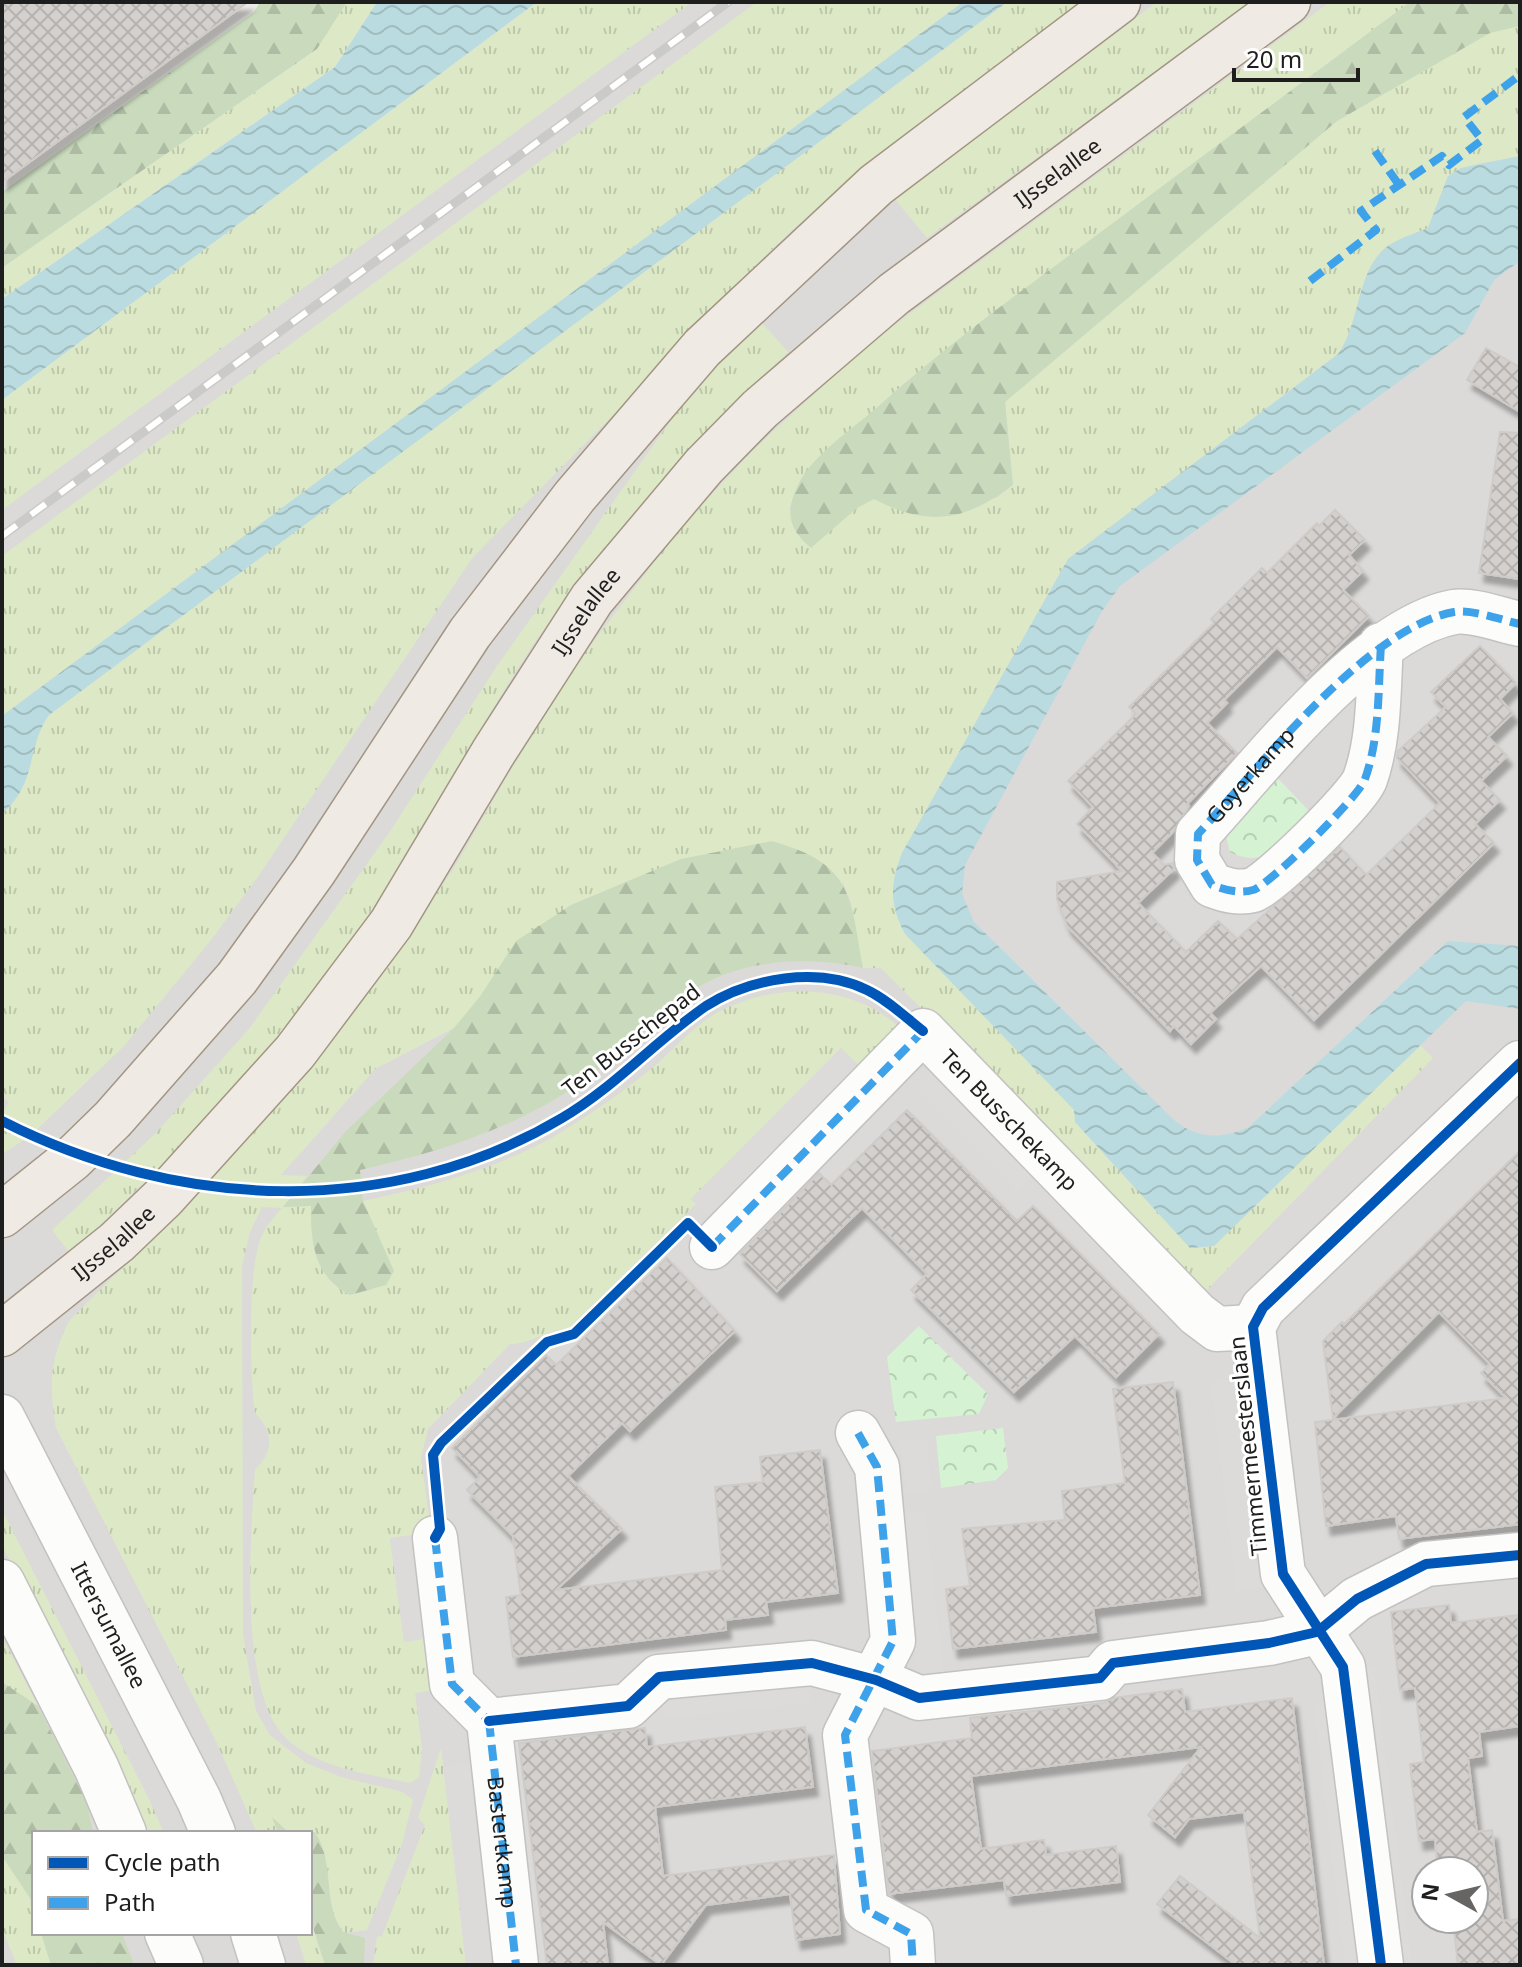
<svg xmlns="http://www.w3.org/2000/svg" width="1522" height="1967" viewBox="0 0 1522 1967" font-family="'Noto Sans',sans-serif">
<defs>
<pattern id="grass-tufts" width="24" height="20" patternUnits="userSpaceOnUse" patternTransform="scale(2)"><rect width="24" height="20" fill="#dde9c6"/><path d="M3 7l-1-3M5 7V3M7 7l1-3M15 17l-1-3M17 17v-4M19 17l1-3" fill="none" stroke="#bdc7aa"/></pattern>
<pattern id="forest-firs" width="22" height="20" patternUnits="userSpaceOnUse" patternTransform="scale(2)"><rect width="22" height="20" fill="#cadbbd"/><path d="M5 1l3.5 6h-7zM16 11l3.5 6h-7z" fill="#adbca2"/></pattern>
<pattern id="park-crowns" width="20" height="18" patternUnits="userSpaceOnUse" patternTransform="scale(2)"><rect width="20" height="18" fill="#d5f2d3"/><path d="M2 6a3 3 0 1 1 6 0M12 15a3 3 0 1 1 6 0" fill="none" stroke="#b6cfb5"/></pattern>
<pattern id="water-waves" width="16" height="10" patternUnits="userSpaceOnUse" patternTransform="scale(2)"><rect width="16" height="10" fill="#badbdf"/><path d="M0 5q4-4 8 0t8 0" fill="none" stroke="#9fbcbf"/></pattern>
<pattern id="building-cross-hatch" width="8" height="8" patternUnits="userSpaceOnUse" patternTransform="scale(2)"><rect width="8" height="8" fill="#d3d0ce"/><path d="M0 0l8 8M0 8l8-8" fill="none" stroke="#b5b2b0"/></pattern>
<filter id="shadow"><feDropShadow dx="5" dy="9" stdDeviation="2" flood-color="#0004"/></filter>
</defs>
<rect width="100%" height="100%" fill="#eceae7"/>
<path fill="#dbdad8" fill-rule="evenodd" d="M 641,2 L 1520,2 L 1520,1965 L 2,1965 L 2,475 ZM 34,1833 L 310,1833 L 310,1933 L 34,1933 ZM 1426,1871 L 1474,1871 L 1474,1919 L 1426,1919 Z"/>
<g fill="url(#grass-tufts)">
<polygon points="347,2 377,2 335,67 2,299 2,268 317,49"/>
<polygon points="537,2 692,2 2,510 2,400"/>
<polygon points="757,2 963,2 2,716 2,556"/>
<polygon points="1007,2 1082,2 863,168 789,233 687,333 627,401 473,557 257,878 211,940 124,1046 30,1136 2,1154 2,1114 9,1102 2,1097 2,813 11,806 41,726 49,715"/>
<polygon points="1157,2 1250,2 927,238 895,199"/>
<path d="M 1330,2 L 1410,2 L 984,319 L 901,386 L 819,459 L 799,483 L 789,509 L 857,508 L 874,498 L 996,498 L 1013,485 L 1005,402 L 1337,121 L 1490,32 L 1520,26 L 1520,156 C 1450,170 1454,160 1428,228 C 1414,234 1393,240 1383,250 C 1356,276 1360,324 1338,354 L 1068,559 L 902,853 L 1075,1110 L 1075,1122 L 1190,1248 L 1214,1246 L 1420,1045 L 1433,1058 L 1204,1293 L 881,968 L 863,968 L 851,902 L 843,883 L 681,859 L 571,905 L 454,1028 L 375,1069 L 281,1175 L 307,1176 L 283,1207 L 311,1206 C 310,1244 314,1276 350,1295 L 371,1290 L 394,1271 L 363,1201 C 429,1187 494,1170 553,1137 C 590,1115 625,1091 658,1063 C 677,1046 695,1025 718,1012 C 776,982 852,983 900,1028 L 862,1068 L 841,1048 L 691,1199 L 696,1204 L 569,1328 C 543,1331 534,1343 510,1344 L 428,1429 L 421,1458 L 431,1532 L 390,1539 L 404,1641 L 433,1638 L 440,1689 L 415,1693 L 422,1749 L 419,1777 L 410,1783 C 369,1774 316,1768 285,1737 C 238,1689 251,1534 255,1470 C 274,1451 274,1432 255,1413 C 250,1375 248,1280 259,1244 C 263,1230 272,1219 282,1208 L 262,1207 L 250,1232 L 242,1266 L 243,1634 L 256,1711 L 270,1735 L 306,1763 L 341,1777 L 403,1792 L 413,1800 L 402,1844 L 367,1930 L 343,1933 C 321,1901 336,1864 315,1833 L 288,1832 L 273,1819 L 278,1833 L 257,1833 L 216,1741 L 56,1428 C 49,1384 49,1362 69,1321 L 218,1172 L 301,1078 L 359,1005 L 454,868 L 538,723 L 580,659 L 682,526 L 756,447 L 874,340 Z"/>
<path d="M 760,321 L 788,352 C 698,437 615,528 544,629 C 475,729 422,838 353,938 C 272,1055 175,1157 70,1253 L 52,1230 L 155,1134 L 249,1029 L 389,833 L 497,666 L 694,388 Z"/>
<polygon points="2,1510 149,1799 164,1833 146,1833 2,1545"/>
<polygon points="2,1637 38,1706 2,1682"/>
<polygon points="441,1748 466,1965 373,1965 377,1937 382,1936 425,1825 418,1818"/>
<polygon points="2,1856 30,1898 34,1933 41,1933 51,1965 17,1965 2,1929"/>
<polygon points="310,1918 325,1965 306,1965 296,1933 310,1933"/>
</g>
<g fill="url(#forest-firs)">
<polygon points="260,2 347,2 317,49 2,268 2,192 254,12"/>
<path d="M 1410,2 L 1520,2 L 1520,26 L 1490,33 L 1337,121 L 1005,402 L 1013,485 C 964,522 928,527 874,499 L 857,508 L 811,548 C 788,529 785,512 798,485 C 813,454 854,428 880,405 C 952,340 1031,284 1109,226 C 1209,151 1310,77 1410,2 Z"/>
<path d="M 772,841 C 852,864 850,893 863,968 C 806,955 731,959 683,998 C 641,1032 606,1069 559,1097 C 497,1134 430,1154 360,1170 L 363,1201 L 394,1271 L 386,1285 L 350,1295 C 314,1276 311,1244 311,1206 L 283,1207 L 346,1131 L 454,1028 L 481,995 L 516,941 L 571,905 L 681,859 Z"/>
<polygon points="2,1682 38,1706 87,1802 93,1833 34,1833 34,1911 30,1898 2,1856"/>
<path d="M 272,1817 L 288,1832 L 315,1832 C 336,1864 321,1901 343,1932 L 365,1938 L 364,1965 L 325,1965 L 310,1918 L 310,1833 L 278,1833 Z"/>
<polygon points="41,1933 122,1933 134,1965 51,1965"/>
</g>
<g fill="url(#park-crowns)">
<path d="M 1273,773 L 1310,812 C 1286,837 1268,872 1230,852 L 1225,831 Z"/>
<polygon points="919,1326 988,1394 979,1414 896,1422 887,1357"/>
<polygon points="1003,1428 1008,1468 996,1480 941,1488 936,1436"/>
</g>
<g fill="#dcdbda">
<polygon points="841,1048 862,1068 712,1219 691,1199"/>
<polygon points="935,1068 1037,1170 1017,1190 916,1088"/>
<polygon points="1241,1378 1266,1587 1237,1591 1211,1382"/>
<polygon points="927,1439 932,1490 906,1493 900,1441"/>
<polygon points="925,1510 945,1683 918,1687 897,1513"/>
<polygon points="420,1534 433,1638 404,1642 390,1538"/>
<polygon points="1374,1667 1412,1965 1400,1965 1362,1668"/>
<polygon points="806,1679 810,1703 664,1718 662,1691"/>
<polygon points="1327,1701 1358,1965 1345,1965 1314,1703"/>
<polygon points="477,1763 500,1965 466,1965 444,1767"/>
</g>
<g fill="url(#water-waves)">
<polygon points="377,2 537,2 2,400 2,299 335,67"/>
<path d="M 963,2 L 1007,2 L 49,715 C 27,745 37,786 2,813 L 2,716 Z"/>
<path d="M 1520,156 L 1520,261 L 1494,280 L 1465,333 L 1120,586 L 1102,611 L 965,865 L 962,894 L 974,922 L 1173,1119 C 1196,1139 1221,1140 1249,1127 L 1448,941 L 1520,946 L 1520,1009 L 1466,1001 L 1214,1246 L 1190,1248 L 1075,1122 L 1074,1110 L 905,934 C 889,904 890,884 902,853 L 1068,559 L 1338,354 C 1360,324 1356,276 1383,250 C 1393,240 1414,234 1428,228 L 1448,176 L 1461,168 Z"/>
</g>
<g fill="url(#building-cross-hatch)" stroke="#cfcbc8" stroke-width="2" filter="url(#shadow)">
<polygon points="2,2 248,2 2,182"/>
<polygon points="1486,348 1520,367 1520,412 1467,380"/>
<polygon points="1500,432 1520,433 1520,579 1479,573"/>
<polygon points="1335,510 1365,540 1349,555 1363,571 1343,590 1369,616 1307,678 1277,647 1224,700 1227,703 1207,723 1237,753 1187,804 1189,806 1173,832 1152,853 1164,865 1173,863 1174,869 1138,903 1186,952 1218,921 1237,939 1340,847 1366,875 1440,803 1397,758 1398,751 1446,707 1431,692 1480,646 1516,683 1500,699 1513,713 1488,737 1507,756 1481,781 1500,800 1475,824 1494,843 1314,1020 1261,966 1210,1013 1216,1019 1191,1044 1174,1026 1170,1031 1067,926 1057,899 1057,882 1122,871 1077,824 1093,807 1068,781 1136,714 1129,707 1214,623 1211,619 1262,568 1267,573 1317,523 1319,526"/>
<polygon points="907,1110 1017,1221 1033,1206 1159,1334 1116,1377 1075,1336 1014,1392 911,1290 927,1274 862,1208 777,1291 740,1254 819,1173 831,1185"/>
<polygon points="1520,1151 1520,1524 1399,1539 1396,1516 1326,1526 1315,1422 1506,1398 1481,1373 1490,1364 1439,1312 1333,1418 1323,1341 1342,1322 1344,1324"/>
<polygon points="667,1258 735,1331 630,1431 622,1423 568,1476 622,1529 556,1590 722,1570 715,1487 763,1482 760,1457 820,1450 838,1593 766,1602 768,1615 725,1620 726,1630 513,1657 506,1597 521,1595 513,1536 467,1490 480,1477 452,1448 546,1355 556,1365"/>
<polygon points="1173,1382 1200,1595 1093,1608 1096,1632 953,1649 946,1589 970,1586 962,1529 1065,1520 1062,1491 1125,1483 1113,1389"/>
<polygon points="1449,1605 1451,1623 1518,1615 1520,1726 1479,1732 1482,1756 1468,1758 1477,1832 1492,1830 1503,1921 1520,1919 1520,1965 1458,1965 1453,1919 1474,1919 1474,1871 1438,1871 1435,1839 1419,1841 1410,1764 1424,1762 1415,1688 1400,1690 1391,1612"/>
<polygon points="1182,1689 1185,1712 1292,1698 1324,1965 1236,1965 1157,1904 1180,1876 1260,1938 1244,1812 1189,1819 1175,1837 1148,1815 1201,1747 971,1776 981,1849 1044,1840 1046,1855 1116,1846 1120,1882 1006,1896 1004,1880 889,1894 872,1751 972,1738 970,1718 1103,1703 1113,1698"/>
<polygon points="805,1727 813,1787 655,1807 663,1876 834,1855 840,1934 796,1940 790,1894 706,1905 661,1965 603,1922 608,1965 547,1965 519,1743 645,1728 647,1747"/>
</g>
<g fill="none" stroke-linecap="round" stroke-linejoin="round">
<g stroke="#c3c2c1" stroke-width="47">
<g id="minor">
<path d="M 1381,645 C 1378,689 1380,737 1365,779 C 1360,796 1268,886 1253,890 C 1238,894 1226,890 1212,885 L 1197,860 L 1198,834 C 1258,769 1366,628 1454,612 C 1472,609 1501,620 1520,624"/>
<path id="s1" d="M 712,1247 L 923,1031 L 1197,1314 L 1217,1329 L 1253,1327"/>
<path id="s2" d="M 2,1417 L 199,1800 L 213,1833"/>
<polyline points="858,1433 877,1467 893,1641 845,1735 866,1910 911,1934 913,1965"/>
<polyline points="435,1538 452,1684 489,1721"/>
<polyline points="2,1582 97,1769 124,1833"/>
<polyline points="489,1721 628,1706 659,1677 812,1663 876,1680 919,1698 1100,1678 1113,1663 1269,1643 1317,1632 1357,1599 1426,1564 1520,1555"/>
<path id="s3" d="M 489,1721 L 516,1965"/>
<polyline points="167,1933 181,1965"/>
<polyline points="253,1933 263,1965"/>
<polyline points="1381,1965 1343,1667 1283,1574 1253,1327 1263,1308 1520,1063"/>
</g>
</g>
<g stroke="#a29583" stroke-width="47">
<g id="major">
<polyline points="2,1215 72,1159 113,1119 237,978 314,871 470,633 575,496 702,348 876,185 1118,2"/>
<path id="s4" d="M 2,1334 L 117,1242 L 164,1197 L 295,1052 L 391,924 L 493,753 L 592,599 L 704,466 L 760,409 L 894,294 L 1288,2"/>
</g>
</g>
<use href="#minor" stroke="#fcfcfb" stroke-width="44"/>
<use href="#major" stroke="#f0eae4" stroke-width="44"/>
<g stroke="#cacac9" stroke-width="9">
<polyline id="rail" points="2,536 728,2"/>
</g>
<use href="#rail" stroke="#fff" stroke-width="6" stroke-dasharray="18" stroke-linecap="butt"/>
<g stroke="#3da2ea" stroke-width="8" stroke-dasharray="16 8" stroke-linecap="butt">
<polyline points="1375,151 1399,185"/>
<polyline points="1310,281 1376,230 1361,211 1442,156 1449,165 1482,140 1464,117 1520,75"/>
<path id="s5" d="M 1381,645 C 1378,689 1380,737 1365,779 C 1360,796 1268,886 1253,890 C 1238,894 1226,890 1212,885 L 1197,860 L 1198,834 C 1258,769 1366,628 1454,612 C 1472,609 1501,620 1520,624"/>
<polyline points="712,1247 923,1031"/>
<polyline points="858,1433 877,1467 893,1641 845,1735 866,1910 911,1934 913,1965"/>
<polyline points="435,1538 452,1684 489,1721"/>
<polyline points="489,1721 516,1965"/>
</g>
<g stroke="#fff" stroke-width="15">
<g id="cycleway">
<path d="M 2,1121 C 176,1210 390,1220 562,1118 C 615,1087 655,1041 706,1006 C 750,978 818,966 867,990 C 888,1000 905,1017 923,1031"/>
<polyline points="435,1538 440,1529 433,1455 441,1443 547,1342 574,1334 688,1223 712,1247"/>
<polyline points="489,1721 628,1706 659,1677 812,1663 876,1680 919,1698 1100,1678 1113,1663 1269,1643 1317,1632 1357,1599 1426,1564 1520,1555"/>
<polyline points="1381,1965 1343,1667 1283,1574 1253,1327 1263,1308 1520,1063"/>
</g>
</g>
<use href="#cycleway" stroke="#0057b8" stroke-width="10"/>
</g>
<g text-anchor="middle" stroke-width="6" stroke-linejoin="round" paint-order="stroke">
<g font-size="22" fill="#1e1e1e" stroke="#fff">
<text dy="8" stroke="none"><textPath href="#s4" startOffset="1584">IJsselallee</textPath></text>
<text dy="8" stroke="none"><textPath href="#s4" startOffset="936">IJsselallee</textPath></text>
<text dy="8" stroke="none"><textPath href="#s5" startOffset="470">Goyerkamp</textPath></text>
<text transform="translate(631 1040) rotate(-38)" y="8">Ten Busschepad</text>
<text dy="8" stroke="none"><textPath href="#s1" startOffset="426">Ten Busschekamp</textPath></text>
<text dy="8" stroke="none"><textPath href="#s4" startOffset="144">IJsselallee</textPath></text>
<text transform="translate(1248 1446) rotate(-96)" y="8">Timmermeesterslaan</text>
<text dy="8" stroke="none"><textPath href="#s2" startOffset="234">Ittersumallee</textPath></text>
<text dy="8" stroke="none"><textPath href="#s3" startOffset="122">Bastertkamp</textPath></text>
</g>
</g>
<rect width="1522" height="1967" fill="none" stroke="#1e1e1e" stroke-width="8"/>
<rect x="32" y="1831" width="280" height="104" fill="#ffffff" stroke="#a5a5a5" stroke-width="2"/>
<rect x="48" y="1857" width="40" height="12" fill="#0057b8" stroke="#a5a5a5" stroke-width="2"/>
<text x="104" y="1871" font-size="24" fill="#1e1e1e">Cycle path</text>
<rect x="48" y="1897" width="40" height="12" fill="#3da2ea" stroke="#a5a5a5" stroke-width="2"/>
<text x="104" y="1911" font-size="24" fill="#1e1e1e">Path</text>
<g transform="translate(1450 1895) rotate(278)"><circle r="38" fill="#ffffff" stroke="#a5a5a5" stroke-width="2"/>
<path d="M0-6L14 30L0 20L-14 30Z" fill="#666564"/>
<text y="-12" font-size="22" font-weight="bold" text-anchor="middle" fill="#1e1e1e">N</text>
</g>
<path d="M1234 68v12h124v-12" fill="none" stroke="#1e1e1e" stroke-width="4"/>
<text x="1246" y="68" font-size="24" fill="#1e1e1e" stroke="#ffffff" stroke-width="6" paint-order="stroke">20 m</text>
</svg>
